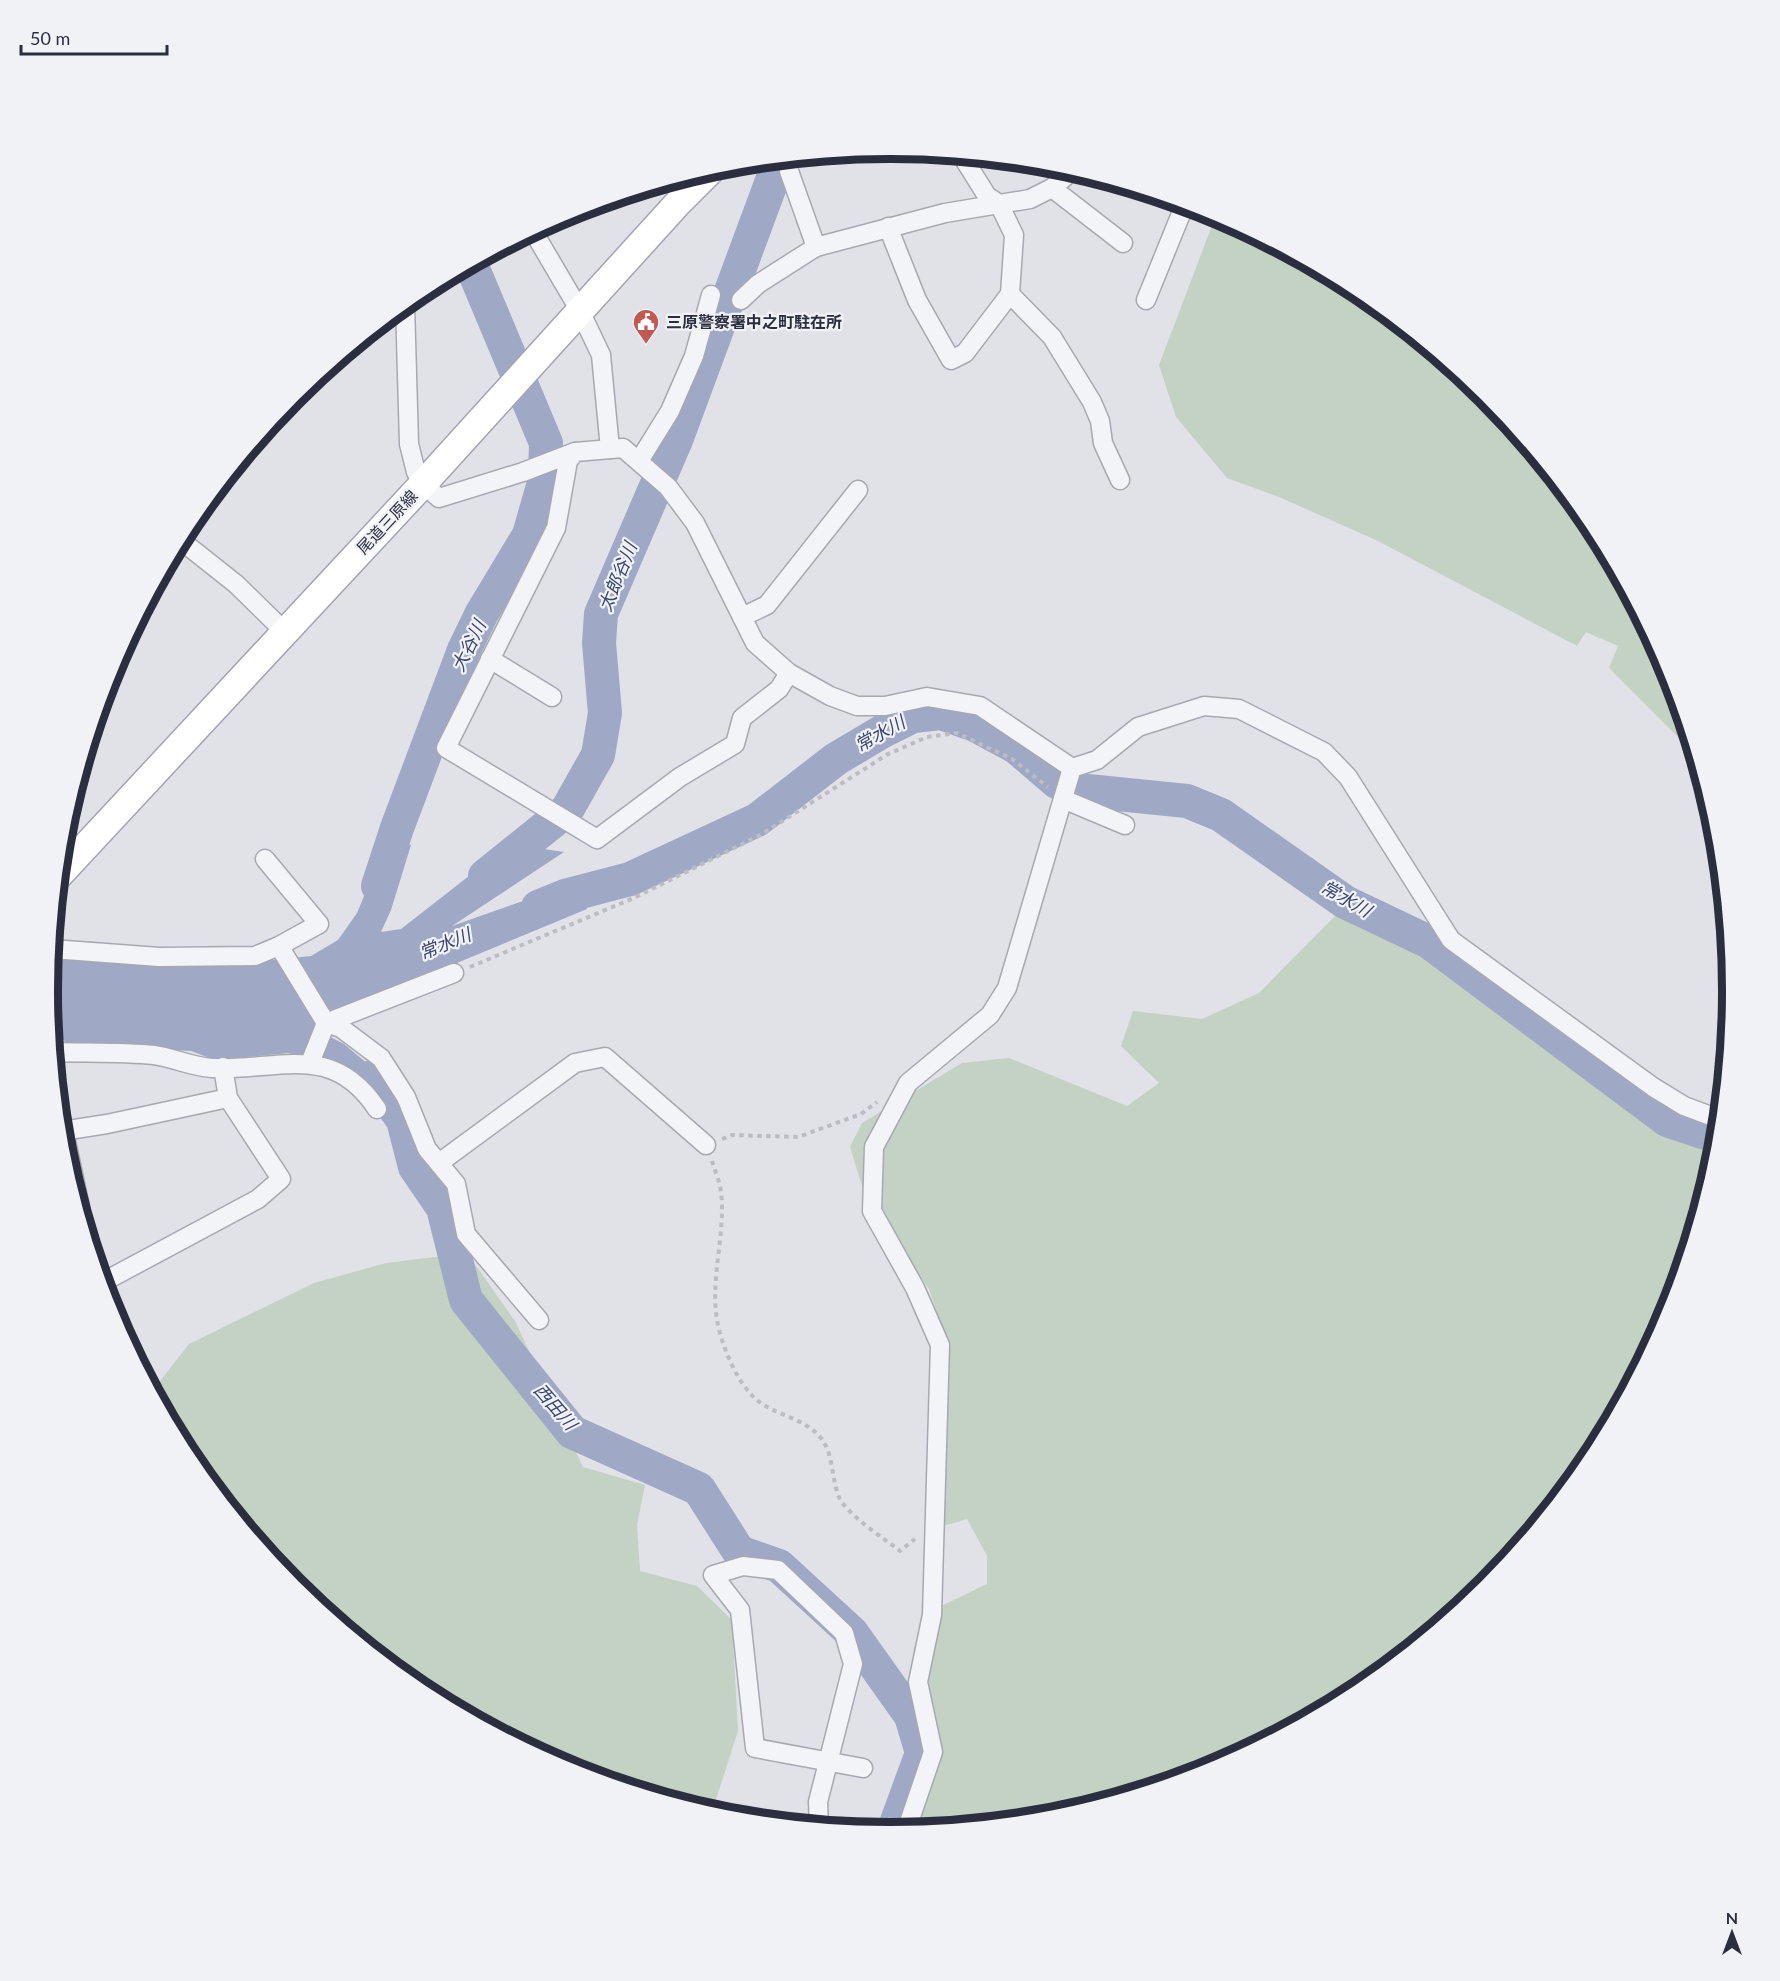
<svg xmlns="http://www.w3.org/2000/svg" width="1780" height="1981" viewBox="0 0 1780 1981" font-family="Lato,'Noto Sans JP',sans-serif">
<rect width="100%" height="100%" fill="#e1e2e8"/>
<g fill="#c3d2c3">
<polygon points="1216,215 1358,291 1486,395 1590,523 1668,669 1696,760 1683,742 1609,668 1618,646 1586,632 1577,646 1378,541 1279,497 1227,478 1176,417 1159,365"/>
<polygon points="1339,912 1423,952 1662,1130 1716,1149 1668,1313 1590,1459 1485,1586 1358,1691 1212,1769 1054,1816 911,1830 937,1754 928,1686 939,1607 987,1584 987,1556 967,1519 943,1526 949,1349 929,1289 867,1202 850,1147 862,1123 962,1063 1009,1058 1127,1106 1159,1083 1121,1046 1133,1011 1202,1019 1259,993"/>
<polygon points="467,1253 515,1321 583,1467 645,1485 637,1525 640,1571 697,1586 732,1620 738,1731 712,1812 567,1768 422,1690 294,1586 190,1458 153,1390 189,1344 314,1283 386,1263"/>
</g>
<polygon fill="#9fa9c5" points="387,841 411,845 391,910 381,932 401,929 510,844 564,852 452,926 580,881 587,909 358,1004 313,1028 344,1044 381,1075 406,1116 387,1113 366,1087 289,1053 215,1060 191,1051 65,1044 64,1040 53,1039 48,990 51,958 273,960 311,956 338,940 357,913"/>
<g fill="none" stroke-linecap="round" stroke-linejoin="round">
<g stroke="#9fa9c5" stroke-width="34">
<polyline points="485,876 567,810 598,755 605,713 599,643 601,614 676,440 780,159"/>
<polyline points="378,886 397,828 464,650 482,613 529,535 545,479 546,443 471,264"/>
<polyline points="538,907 565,896 630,879 757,820 836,759 883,731 913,716 941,713 975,725 1016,747 1057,782 1078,790 1187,801 1221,815 1345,902 1429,942 1667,1120 1718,1137"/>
<polyline points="372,1077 403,1120 415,1167 443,1208 466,1300 572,1432 699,1489 739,1552 779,1566 852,1633 911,1716 922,1753 893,1832"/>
</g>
<g stroke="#a7a8b2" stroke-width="21">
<g id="street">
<polyline points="789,171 816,247"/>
<polyline points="1052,188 1123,243"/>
<polyline points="888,227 917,300 951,360 965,353 1010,294 1014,235 999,204 987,196 962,156"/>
<polyline points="533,231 580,311 601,355 610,449"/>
<polyline points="1010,294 1052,337 1092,402 1100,421 1103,443 1120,480"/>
<polyline points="741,300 758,284 816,247 945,213 1030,199 1052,188 1073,170"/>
<polyline points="1146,300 1185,204"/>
<polyline points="405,304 409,444 416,472 423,484 439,498 523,472 575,452"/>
<polyline points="639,461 670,411 694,356 711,295"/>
<polyline points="178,545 188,546 236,584 286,633"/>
<polyline points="742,617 767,605 858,490"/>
<polyline points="490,659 552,697"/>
<polyline points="789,673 779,689 742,718 735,744 680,777 597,839 446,748 556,528 568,461 575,452 623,448 668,487 695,523 755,643 789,673 830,696 857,706 885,706 927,697 980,706 1072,768 1097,760 1138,727 1204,706 1239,709 1324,752 1348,777 1451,940 1653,1087 1684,1106 1719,1119"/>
<polyline points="1063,799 1125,825"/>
<polyline points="279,946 326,1023 341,1028 381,1058 406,1097 427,1149 456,1184 466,1234 539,1320"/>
<polyline points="52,949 159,957 255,956 279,946 319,924 265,859"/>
<path d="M 54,1052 C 87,1053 121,1052 154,1055 C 174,1058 193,1067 212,1068 C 279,1071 332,1041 377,1109"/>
<polyline points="310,1063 326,1023 454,973"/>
<polyline points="60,1113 80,1207"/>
<polyline points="62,1131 107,1124 228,1098"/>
<polyline points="439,1163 575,1063 605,1057 706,1145"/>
<polyline points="103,1282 258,1199 281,1179 228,1098 223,1067"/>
<polyline points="819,1826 818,1802 853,1664 844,1633 778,1570 743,1566 713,1575 740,1610 755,1748 863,1768"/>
<polyline points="906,1831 933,1752 918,1682 932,1615 940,1345 915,1288 872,1211 874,1147 908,1083 990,1015 1007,988 1072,768"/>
</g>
</g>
<g stroke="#a1a5b3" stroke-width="30">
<polyline id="primary" points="59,875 423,484 678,203 713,168"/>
</g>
<g stroke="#bbbdc3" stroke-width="4" stroke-dasharray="4.5 4.5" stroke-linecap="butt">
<polyline points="470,967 636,897 762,834 888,754 927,737 957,733 1012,759 1048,787"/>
<polyline points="722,1139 732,1135 798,1137 861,1114 877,1102"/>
<path d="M 712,1161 C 715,1171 720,1182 721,1192 C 726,1234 710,1277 717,1320 C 721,1344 737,1384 757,1400 C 775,1415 804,1418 820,1437 C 834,1453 831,1478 839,1497 C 846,1514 885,1539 900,1551 L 915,1539"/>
</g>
<use href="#street" stroke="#f3f4f7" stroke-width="18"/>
<use href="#primary" stroke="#fff" stroke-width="27"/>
</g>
<defs>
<g id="civic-pin" transform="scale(1.35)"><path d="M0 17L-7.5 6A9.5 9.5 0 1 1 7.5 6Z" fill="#c35850" stroke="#f0f2f6"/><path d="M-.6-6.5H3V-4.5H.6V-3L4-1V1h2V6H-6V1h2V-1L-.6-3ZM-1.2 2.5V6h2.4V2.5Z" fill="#fff"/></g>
</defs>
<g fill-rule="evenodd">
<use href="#civic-pin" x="646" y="322"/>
</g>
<g text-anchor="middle" stroke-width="4.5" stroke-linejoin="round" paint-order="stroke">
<g font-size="16" font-weight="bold" fill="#2b2e3f" stroke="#f0f2f6" text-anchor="start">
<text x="666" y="328">三原警察署中之町駐在所</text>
</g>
<g font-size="16" fill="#2b2e3f" stroke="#f0f2f6">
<text transform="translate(387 522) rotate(-47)" y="6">尾道三原線</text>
</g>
<g font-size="18" font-style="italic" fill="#38456f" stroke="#f0f2f6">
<text transform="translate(618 577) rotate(-68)" y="6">太郎谷川</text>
<text transform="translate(469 646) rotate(-64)" y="6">大谷川</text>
<text transform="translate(880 734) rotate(-29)" y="6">常水川</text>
<text transform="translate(1346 899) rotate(30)" y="6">常水川</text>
<text transform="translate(445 944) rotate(-22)" y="6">常水川</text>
<text transform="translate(555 1407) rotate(49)" y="6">西田川</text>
</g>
</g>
<path d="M0 0H1780V1981H0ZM889 159H891A831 831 0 0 1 1722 990V991A831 831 0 0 1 891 1822H889A831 831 0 0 1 58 991V990A831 831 0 0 1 889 159Z" fill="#f0f2f6" fill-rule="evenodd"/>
<path fill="none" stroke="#2b2e3f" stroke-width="8" d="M889 159H891A831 831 0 0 1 1722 990V991A831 831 0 0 1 891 1822H889A831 831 0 0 1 58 991V990A831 831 0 0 1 889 159Z"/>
<g transform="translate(1732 1933)" stroke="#f0f2f6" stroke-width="4.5" paint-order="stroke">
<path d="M0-4.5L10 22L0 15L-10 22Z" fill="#2b2e3f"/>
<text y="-9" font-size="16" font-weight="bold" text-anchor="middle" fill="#2b2e3f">N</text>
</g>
<path d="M21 45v9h146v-9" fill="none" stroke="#2b2e3f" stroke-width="3"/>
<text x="30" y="45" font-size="18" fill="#2b2e3f" stroke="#f0f2f6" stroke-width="4.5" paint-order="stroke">50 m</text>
</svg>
